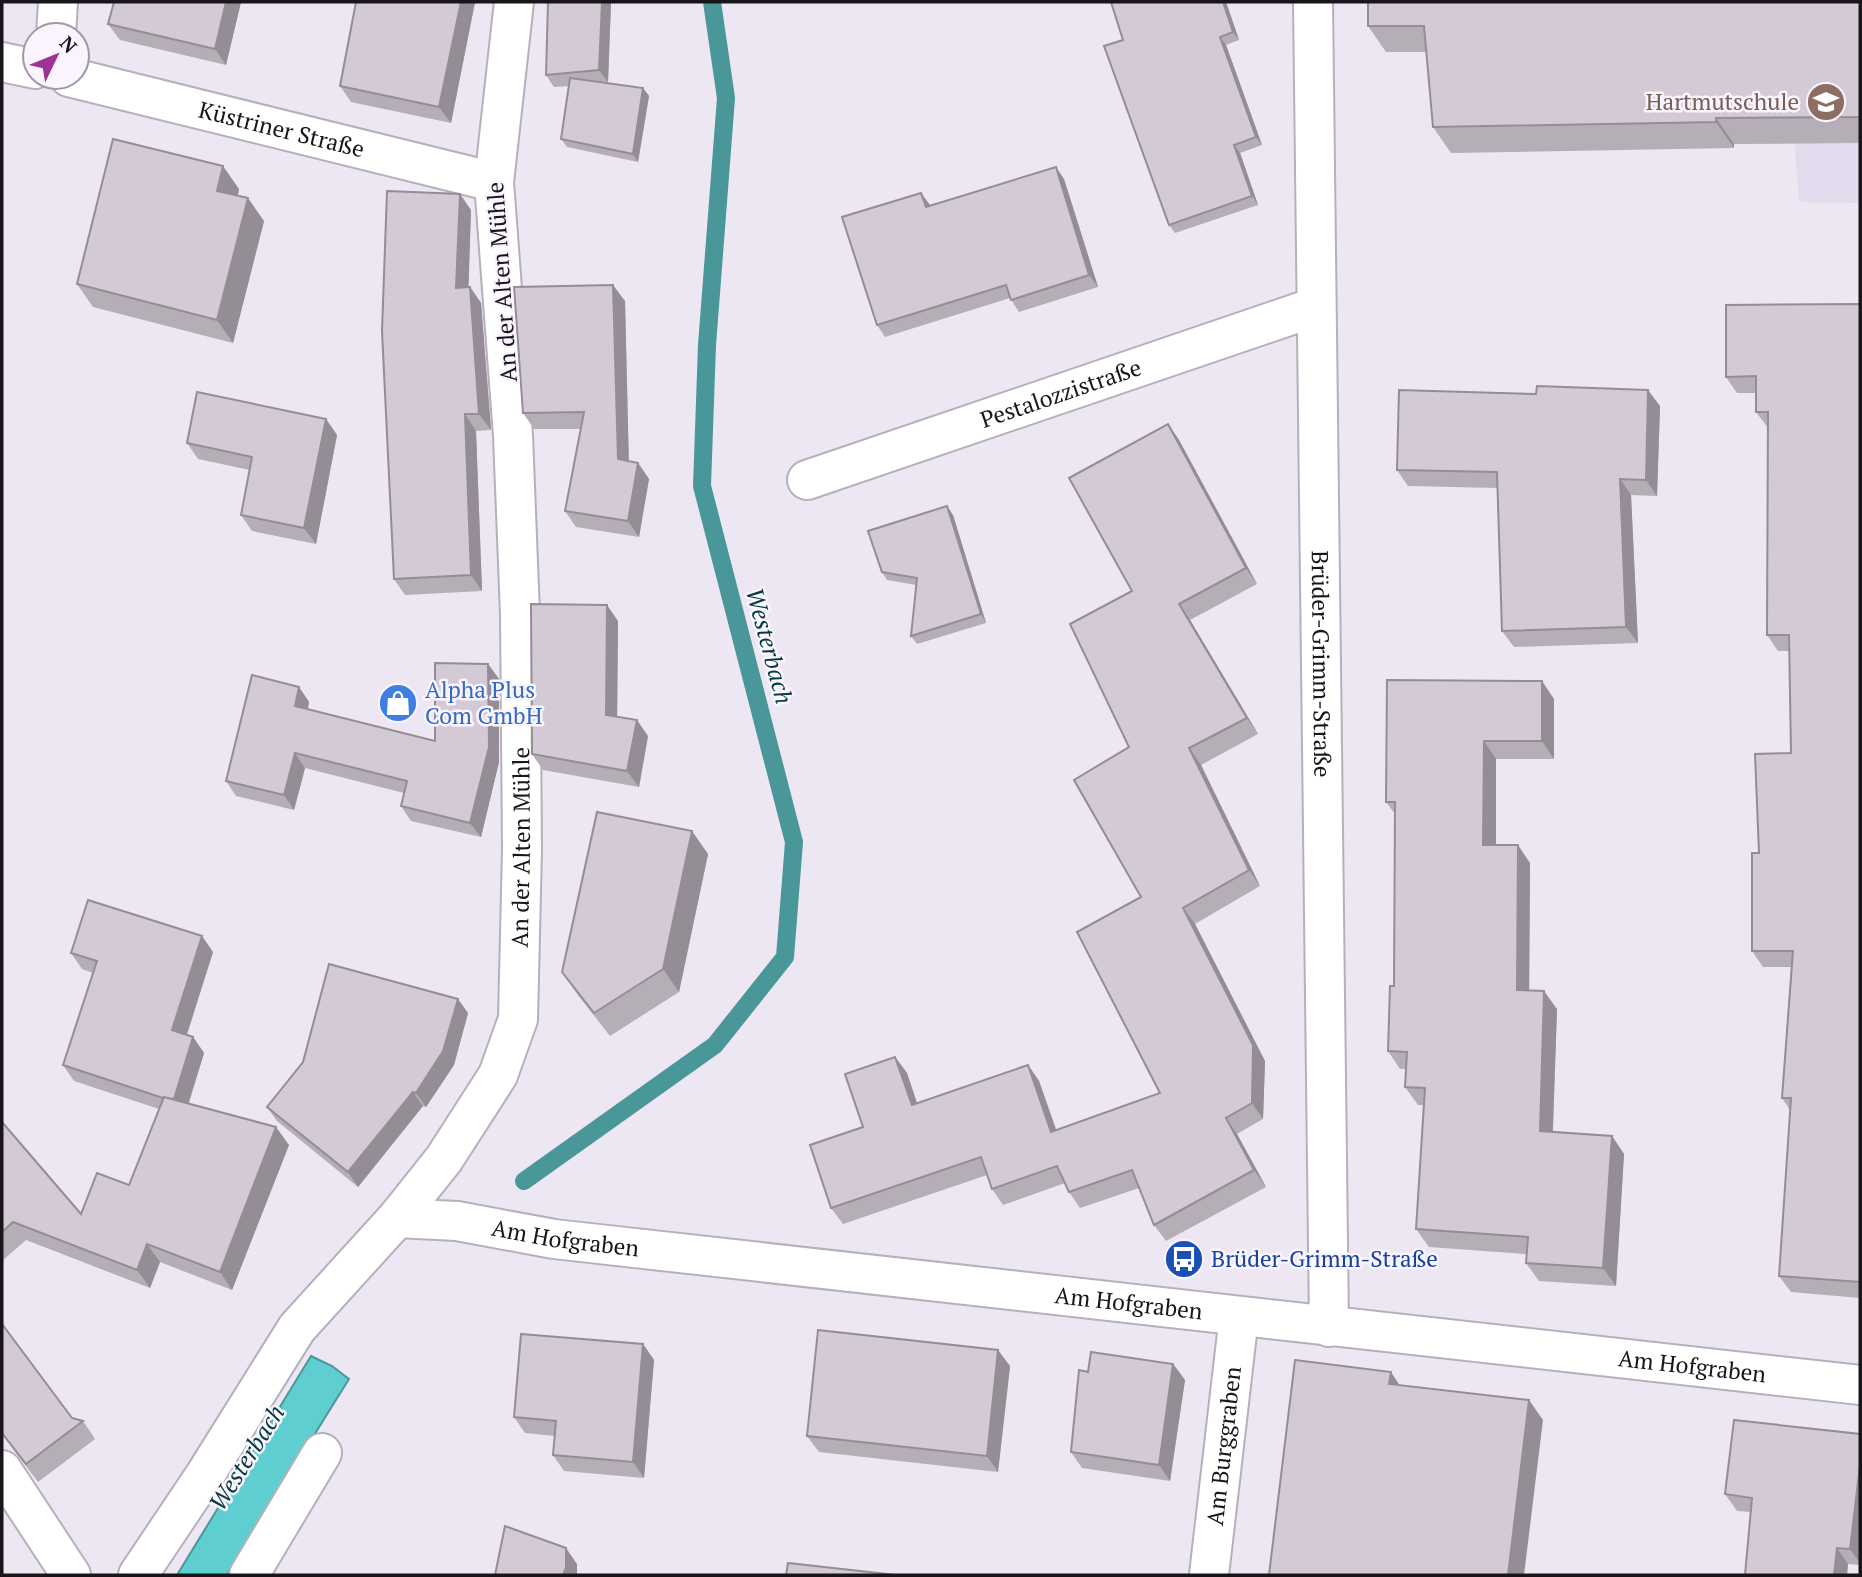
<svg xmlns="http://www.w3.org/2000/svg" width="1862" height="1577" viewBox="0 0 1862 1577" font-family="'PT Serif',serif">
<rect width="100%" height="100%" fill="#ede6f3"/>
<polygon fill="#e4daed" points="1784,2 1860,2 1860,203 1799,202"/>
<polygon fill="#5fced1" stroke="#4a979a" stroke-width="2" points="311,1356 332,1366 349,1379 227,1575 177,1575"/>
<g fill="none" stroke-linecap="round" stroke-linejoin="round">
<polyline stroke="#4a979a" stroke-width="18" points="524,1181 715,1045 785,957 794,842 702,486 707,345 726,98 712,2"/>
<g stroke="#b6b0bc" stroke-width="42">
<g id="minor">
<path id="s1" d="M 1313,2 L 1329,1327"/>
<polyline points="56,35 58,2"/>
<polyline points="2,62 35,69"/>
<path id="s2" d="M 69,77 L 494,182"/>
<path id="s3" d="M 807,480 L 1315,307"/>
<path id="s4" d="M 397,1218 L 457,1221 L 554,1239 L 1860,1385"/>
<polyline points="2,1470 71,1575"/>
<path id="s5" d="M 138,1575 L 205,1475 L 297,1328 L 397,1218 L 444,1159 L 498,1075 L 518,1019 L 522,849 L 520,614 L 513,436 L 494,182 L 514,2"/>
<polyline points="249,1575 322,1453"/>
<path id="s6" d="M 1209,1575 L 1239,1316"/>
</g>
</g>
<use href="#minor" stroke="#fff" stroke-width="38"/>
</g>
<g fill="#b5aeb7">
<polygon points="241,2 226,65 120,40 108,24"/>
<polygon points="475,2 451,123 351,102 340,86"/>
<polygon points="611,2 608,82 605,82 643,88 649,96 638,162 567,147 561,139 569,86 554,87 546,75"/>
<polygon points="1226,2 1239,40 1226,45 1262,145 1240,153 1258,205 1175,233 1169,225"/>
<polygon points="1860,2 1860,143 1734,144 1734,148 1451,153 1433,127 1426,52 1386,52 1368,26"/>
<polygon points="1064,179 1098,287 1019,312 1010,298 885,337 877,325 921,193 930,206"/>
<polygon points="239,189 238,196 264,221 233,343 93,307 77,284"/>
<polygon points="471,210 468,287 470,287 481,303 491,430 476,431 482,591 405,595 394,579"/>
<polygon points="625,301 629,461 638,463 649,479 639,537 576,527 565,511 581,429 534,429 523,413"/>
<polygon points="1860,304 1860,1298 1791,1292 1779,1276 1790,1110 1782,1098 1791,967 1763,967 1752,951 1759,853 1791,753 1789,651 1778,651 1767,635 1768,428 1756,412 1756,393 1737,393 1726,377"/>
<polygon points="1660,406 1657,496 1631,495 1638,643 1514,647 1502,631 1497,488 1408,486 1397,470"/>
<polygon points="326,419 337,435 316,544 252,531 241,515 250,470 198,459 187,443"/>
<polygon points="1168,424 1179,440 1257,584 1190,620 1258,734 1201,765 1260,886 1195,924 1265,1061 1263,1119 1237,1134 1266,1187 1166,1241 1154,1225 1139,1188 1080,1208 1069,1192 1065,1183 1003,1205 992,1189 987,1175 843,1224 831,1208 863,1127 895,1057 907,1073 917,1104 1028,1065 1039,1081 1056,1131 1160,1093 1141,897 1129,747 1132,591"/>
<polygon points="953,515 986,623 917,644 911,636 916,585 887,580 882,572"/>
<polygon points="618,621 617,717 648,736 639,787 543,770 532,754"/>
<polygon points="488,664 499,679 499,762 481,837 411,821 401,806 404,793 305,768 294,810 236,796 226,781 299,687 309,702 308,710 435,741"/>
<polygon points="1387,680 1554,699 1554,759 1496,759 1496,845 1530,863 1529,991 1557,1009 1553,1132 1612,1136 1624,1154 1616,1286 1539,1281 1526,1263 1527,1254 1429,1247 1416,1229 1424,1105 1418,1105 1405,1087 1406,1069 1400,1069 1388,1051 1394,986 1395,814 1386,802"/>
<polygon points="708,854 679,992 610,1036 578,995 562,972"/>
<polygon points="213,952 187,1035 193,1037 204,1053 189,1103 289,1145 232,1290 160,1262 150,1288 26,1240 2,1261 2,1122 81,1214 129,1185 159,1109 74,1081 63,1065 93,973 82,969 71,953"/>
<polygon points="468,1013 454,1065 426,1107 423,1106 358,1187 277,1121 267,1107"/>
<polygon points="2,1324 72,1418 83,1421 95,1439 38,1482 2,1434"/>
<polygon points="643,1344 654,1360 644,1478 564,1471 553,1455 555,1436 525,1433 514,1417"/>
<polygon points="1173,1364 1185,1380 1170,1481 1082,1468 1071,1452 1088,1372"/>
<polygon points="1010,1366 998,1472 819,1452 807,1436"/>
<polygon points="1860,1434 1860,1565 1848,1564 1847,1575 1745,1575 1751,1512 1737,1511 1725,1494"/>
</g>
<g fill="#948d95">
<polygon points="226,2 241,2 226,65 215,49"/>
<polygon points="461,2 475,2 451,123 439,107"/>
<polygon points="602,2 611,2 608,82 599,70"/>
<polygon points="1223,2 1226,2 1239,40 1233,32"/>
<polygon points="1220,37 1226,45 1262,145 1256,137"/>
<polygon points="643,88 649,96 638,162 633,154"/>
<polygon points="1716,118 1734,144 1734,148 1716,122"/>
<polygon points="1234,145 1240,153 1258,205 1252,196"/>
<polygon points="223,166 239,189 233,214 217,191"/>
<polygon points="1056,167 1064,179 1098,287 1089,275"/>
<polygon points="921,193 930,205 934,220 926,207"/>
<polygon points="460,194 471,210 468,304 456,288"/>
<polygon points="248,198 264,221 233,343 217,320"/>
<polygon points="613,285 625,301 629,475 618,459"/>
<polygon points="470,287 481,303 491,430 479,414"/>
<polygon points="1648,390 1660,406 1657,496 1646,480"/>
<polygon points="465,414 476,431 482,591 471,575"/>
<polygon points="326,419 337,435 316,544 304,528"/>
<polygon points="1168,424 1179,440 1257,584 1246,568"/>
<polygon points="638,463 649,479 639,537 628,521"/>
<polygon points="1620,479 1631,495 1638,643 1626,627"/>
<polygon points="947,506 953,515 986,623 981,614"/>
<polygon points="1179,604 1190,620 1258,734 1247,718"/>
<polygon points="607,605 618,621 617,731 606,715"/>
<polygon points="488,664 499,679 499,762 481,837 470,823"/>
<polygon points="1542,681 1554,699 1554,759 1542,741"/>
<polygon points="299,687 309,702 305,721 295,706"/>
<polygon points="637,720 648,736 639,787 627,771"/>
<polygon points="1484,741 1496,759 1496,863 1483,845"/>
<polygon points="1189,748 1201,765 1260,886 1249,870"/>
<polygon points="295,753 305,768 294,810 284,795"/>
<polygon points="692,831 708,854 679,992 663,969"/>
<polygon points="1518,845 1530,863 1529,1008 1517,990"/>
<polygon points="1183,908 1195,924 1265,1061 1263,1119 1252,1103"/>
<polygon points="202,936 213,952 183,1046 172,1030"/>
<polygon points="1544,991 1557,1009 1552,1149 1540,1131"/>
<polygon points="458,999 468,1013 454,1065 426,1107 416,1093"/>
<polygon points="193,1037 204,1053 184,1117 173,1101"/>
<polygon points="895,1057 907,1073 923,1121 912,1105"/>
<polygon points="1028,1065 1039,1081 1063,1149 1051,1132"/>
<polygon points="413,1092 423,1106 358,1187 348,1172"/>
<polygon points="1226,1118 1237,1134 1266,1187 1254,1170"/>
<polygon points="276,1127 289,1145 232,1290 220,1272"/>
<polygon points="1612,1136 1624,1154 1616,1286 1603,1268"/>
<polygon points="147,1244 160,1262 150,1288 137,1270"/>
<polygon points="643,1344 654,1360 644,1478 633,1462"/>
<polygon points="998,1350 1010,1366 998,1472 987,1456"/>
<polygon points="1173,1364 1185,1380 1170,1481 1159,1465"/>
<polygon points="1391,1372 1404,1392 1389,1384"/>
<polygon points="1529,1400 1543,1420 1524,1575 1508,1575"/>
<polygon points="1860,1465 1860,1563 1850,1549"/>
<polygon points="566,1548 577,1564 577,1575 563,1575"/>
<polygon points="1837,1548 1848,1564 1847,1575 1834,1575"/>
</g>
<g fill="#d3cad5" stroke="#948d95" stroke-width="2">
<polygon points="114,2 226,2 215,49 108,24"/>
<polygon points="356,2 461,2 439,107 340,86"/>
<polygon points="548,2 602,2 599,70 546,75"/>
<polygon points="1111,2 1223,2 1233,32 1220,37 1256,137 1234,145 1252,196 1169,225 1104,46 1123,40"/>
<polygon points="1368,2 1860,2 1860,117 1716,118 1716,122 1433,127 1424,26 1368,26"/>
<polygon points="570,78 643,88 633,154 561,139"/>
<polygon points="113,139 223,166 217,191 248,198 217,320 77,284"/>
<polygon points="1056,167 1089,275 1011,300 1006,285 877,325 842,217 921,193 926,207"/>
<polygon points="387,191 460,194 456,288 470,287 479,414 465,414 471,575 394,579 382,331"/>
<polygon points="613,285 618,459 638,463 628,521 565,511 584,412 523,413 514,287"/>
<polygon points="1860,304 1860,1282 1779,1276 1791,1098 1782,1098 1793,951 1752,951 1752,853 1759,853 1755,754 1791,753 1789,635 1767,635 1768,412 1756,412 1756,376 1726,377 1726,305"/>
<polygon points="1537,386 1648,390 1646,480 1620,479 1626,627 1502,631 1497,472 1397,470 1399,390 1536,394"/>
<polygon points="197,392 326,419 304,528 241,515 252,457 187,443"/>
<polygon points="1168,424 1246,568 1179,604 1247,718 1189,748 1249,870 1183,908 1253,1045 1252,1103 1226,1118 1254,1170 1154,1225 1132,1170 1069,1192 1057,1166 992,1189 981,1157 831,1208 810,1145 863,1127 845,1074 895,1057 912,1105 1028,1065 1051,1132 1160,1093 1077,932 1141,897 1074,780 1129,747 1070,624 1132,591 1069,478"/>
<polygon points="947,506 981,614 911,636 917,578 882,572 868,531"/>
<polygon points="531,604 607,605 606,715 637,720 627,771 532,754"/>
<polygon points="435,663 488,664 489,747 470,823 401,806 407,781 295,753 284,795 226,781 252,675 299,687 295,706 435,741"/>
<polygon points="1387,680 1542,681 1542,741 1484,741 1483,845 1518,845 1517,990 1544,991 1540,1131 1612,1136 1603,1268 1526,1263 1528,1237 1416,1229 1425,1088 1405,1087 1407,1052 1388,1051 1390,986 1394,986 1395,802 1386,802"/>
<polygon points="597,812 692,831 663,969 594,1013 562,972"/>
<polygon points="88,900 202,936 172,1030 193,1037 174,1099 163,1098 63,1065 97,961 71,953"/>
<polygon points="329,964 458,999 443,1051 416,1093 413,1092 348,1172 267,1107 303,1062"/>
<polygon points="164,1097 276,1127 220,1272 147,1244 137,1270 13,1222 2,1232 2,1122 81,1214 97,1173 129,1185"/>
<polygon points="2,1324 72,1418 83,1421 26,1464 2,1433"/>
<polygon points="818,1330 998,1350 987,1456 807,1436"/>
<polygon points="521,1334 643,1344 633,1462 553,1455 556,1421 514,1417"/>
<polygon points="1091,1352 1173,1364 1159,1465 1071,1452 1079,1370 1088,1372"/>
<polygon points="1295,1360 1391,1372 1389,1384 1529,1400 1508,1575 1269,1575"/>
<polygon points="1734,1420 1860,1434 1860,1465 1850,1549 1837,1548 1834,1575 1745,1575 1752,1498 1725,1494"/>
<polygon points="505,1526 566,1548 566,1567 563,1575 495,1575"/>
<polygon points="788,1563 896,1575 786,1575"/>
</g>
<defs>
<g id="school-disc" transform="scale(2.0125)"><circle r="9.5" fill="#8d6e63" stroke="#faf4ff"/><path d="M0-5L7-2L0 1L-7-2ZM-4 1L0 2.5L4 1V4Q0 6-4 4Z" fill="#fff"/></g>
<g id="shop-disc" transform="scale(2.0125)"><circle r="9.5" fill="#3f7fe0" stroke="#faf4ff"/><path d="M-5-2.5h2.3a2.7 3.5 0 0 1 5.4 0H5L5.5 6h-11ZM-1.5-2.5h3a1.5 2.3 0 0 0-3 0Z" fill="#fff"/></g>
<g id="bus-disc" transform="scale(2.0125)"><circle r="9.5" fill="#1a4fb4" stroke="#faf4ff"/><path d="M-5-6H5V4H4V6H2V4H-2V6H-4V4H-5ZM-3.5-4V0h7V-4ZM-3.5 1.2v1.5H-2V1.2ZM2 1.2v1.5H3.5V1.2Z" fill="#fff"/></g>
</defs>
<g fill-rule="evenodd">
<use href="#school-disc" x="1826" y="102"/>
<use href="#shop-disc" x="398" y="703"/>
<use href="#bus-disc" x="1184" y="1259"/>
</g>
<g text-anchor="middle" stroke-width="5" stroke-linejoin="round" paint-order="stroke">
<g font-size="23" fill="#785e54" stroke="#faf4ff" text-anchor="end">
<text x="1799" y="110">Hartmutschule</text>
</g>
<g font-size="23" fill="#18161a" stroke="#faf4ff">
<text dy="8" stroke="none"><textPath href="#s2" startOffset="219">Küstriner Straße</textPath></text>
<text transform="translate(502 282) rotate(-94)" y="8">An der Alten Mühle</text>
<text dy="8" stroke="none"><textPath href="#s3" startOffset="268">Pestalozzistraße</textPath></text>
<text dy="8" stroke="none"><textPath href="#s1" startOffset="662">Brüder-Grimm-Straße</textPath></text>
<text dy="8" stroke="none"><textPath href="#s5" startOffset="849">An der Alten Mühle</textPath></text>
<text dy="8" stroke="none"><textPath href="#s4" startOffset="170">Am Hofgraben</textPath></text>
<text dy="8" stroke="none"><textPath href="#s4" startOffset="737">Am Hofgraben</textPath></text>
<text dy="8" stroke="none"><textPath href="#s4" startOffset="1304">Am Hofgraben</textPath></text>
<text dy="8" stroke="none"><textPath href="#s6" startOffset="130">Am Burggraben</textPath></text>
</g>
<g font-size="23" fill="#366cbe" stroke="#faf4ff" text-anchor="start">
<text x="425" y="698">Alpha Plus<tspan x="425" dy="26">Com GmbH</tspan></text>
</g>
<g font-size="23" fill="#164399" stroke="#faf4ff" text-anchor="start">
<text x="1211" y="1267">Brüder-Grimm-Straße</text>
</g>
<g font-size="24" font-style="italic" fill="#043b3d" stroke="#faf4ff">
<text transform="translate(769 646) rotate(75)" y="8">Westerbach</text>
<text transform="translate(247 1458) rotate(-58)" y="8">Westerbach</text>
</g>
</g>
<rect width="1862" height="1577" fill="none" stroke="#18161a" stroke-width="7"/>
<g transform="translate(56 56) rotate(47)"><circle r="33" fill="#faf4ff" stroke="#a09ba3" stroke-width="2"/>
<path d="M0-5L12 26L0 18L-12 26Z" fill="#9e3395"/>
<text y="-10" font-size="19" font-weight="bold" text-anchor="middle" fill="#18161a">N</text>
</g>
</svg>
